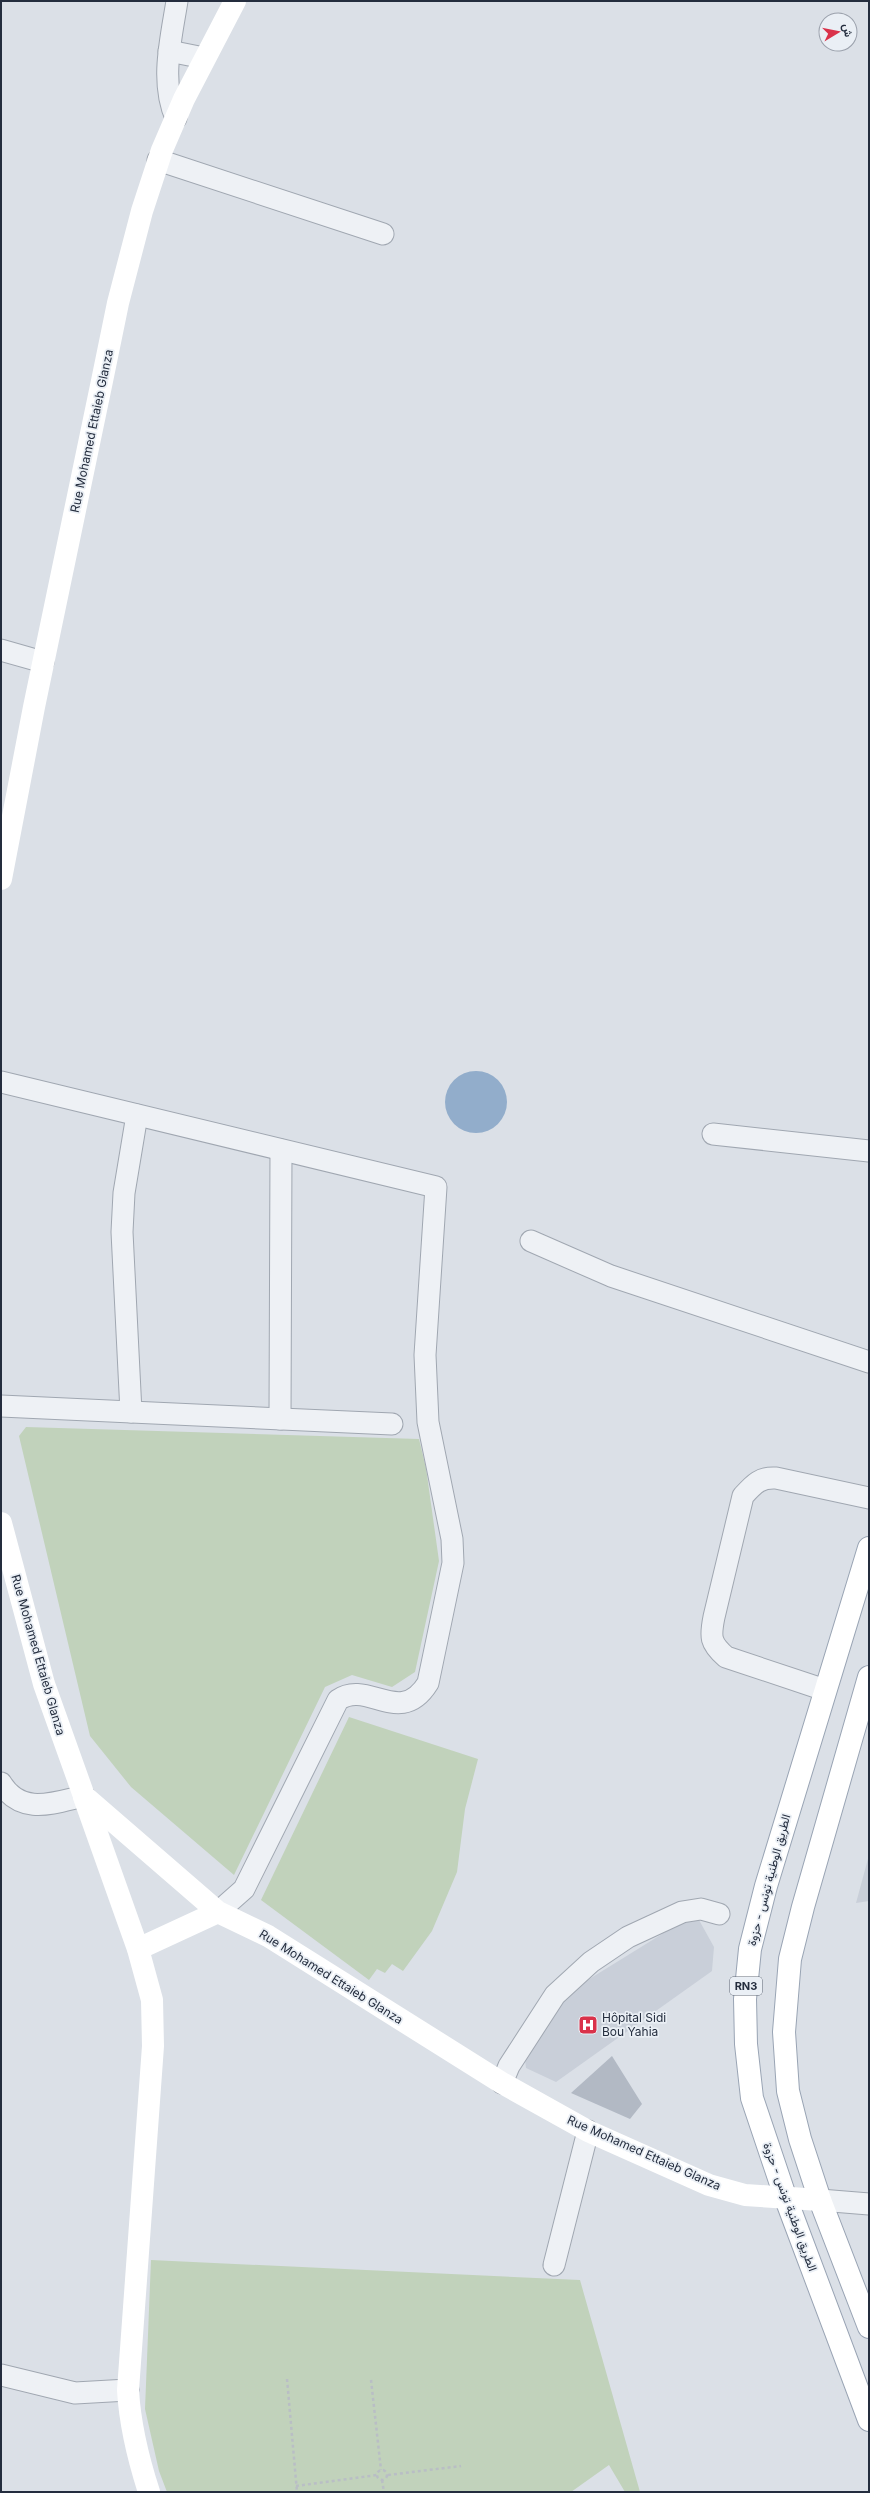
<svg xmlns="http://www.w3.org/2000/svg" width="870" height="2493" viewBox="0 0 870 2493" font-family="Inter,Vazirmatn,sans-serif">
<rect width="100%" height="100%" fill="#dbe0e7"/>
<g fill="#c9cfd9">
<polygon points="869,1855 869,1901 856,1903"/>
<polygon points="688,1918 699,1920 714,1947 712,1971 556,2082 526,2068 524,2051 557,1999"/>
</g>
<g fill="#c1d2bb">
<polygon points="26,1427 419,1439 426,1468 439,1561 415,1672 392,1687 352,1675 325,1687 234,1875 131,1787 90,1736 19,1436"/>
<polygon points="349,1717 478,1759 465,1809 457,1872 432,1931 403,1971 392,1964 385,1973 377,1969 369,1980 261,1900"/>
<polygon points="151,2260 580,2280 640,2492 625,2492 609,2465 571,2492 167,2492 159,2471 145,2409"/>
</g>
<circle fill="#92adcb" cx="476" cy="1102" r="31"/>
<polygon fill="#b2b9c4" points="612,2056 642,2104 630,2119 571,2093"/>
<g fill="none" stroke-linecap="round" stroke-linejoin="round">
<g stroke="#a0a7b1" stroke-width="23">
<g id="street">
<polyline points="169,51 204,58"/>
<path d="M 176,118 C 160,82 171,39 177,1"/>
<polyline points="158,160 383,234"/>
<polyline points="1,650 43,662"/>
<path d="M 1,1082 L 436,1187 L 425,1355 L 428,1422 L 452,1539 L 453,1563 L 428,1683 C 400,1728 368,1679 338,1700 L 244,1889 L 218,1912"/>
<polyline points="713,1134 869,1151"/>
<polyline points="531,1241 611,1276 869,1362"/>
<polyline points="1,1406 392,1424"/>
<polyline points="131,1412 122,1232 124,1193 137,1115"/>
<polyline points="280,1419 281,1150"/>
<path d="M 825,1690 L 726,1657 C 710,1643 710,1637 714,1617 L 743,1496 C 754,1484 760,1477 776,1478 L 869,1498"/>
<path d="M 1,1783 C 21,1816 53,1803 84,1796"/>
<polyline points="502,2083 509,2066 555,1995 591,1962 628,1937 682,1912 701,1909 719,1914"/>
<polyline points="820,2200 869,2204"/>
<polyline points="554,2265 588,2131"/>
<polyline points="1,2375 75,2393 128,2390"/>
</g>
</g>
<g stroke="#99a4b4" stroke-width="24">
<g id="primary">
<polyline points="869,1548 766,1886 750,1949 745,1999 746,2044 752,2098 786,2199 869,2420"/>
<polyline points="869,1677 803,1907 790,1959 784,2032 788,2091 800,2139 820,2200 869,2327"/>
</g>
</g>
<g stroke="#b9bec5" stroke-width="2.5" stroke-dasharray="3 3" stroke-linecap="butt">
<polyline points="287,2379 297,2492"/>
<polyline points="371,2380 381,2470"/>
<circle cx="382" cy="2475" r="5"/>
<polyline points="388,2475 461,2466"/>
<polyline points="382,2480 384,2492"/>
<polyline points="296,2486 377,2475"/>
</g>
<use href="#street" stroke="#eef1f5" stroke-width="21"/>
<g stroke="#fff" stroke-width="22">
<polyline points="1,879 34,707 102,381 118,303 142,211 162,150 184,99 235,1"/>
<polyline points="1,1523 44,1684 84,1796 218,1912 268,1936 502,2083 588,2131 709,2185 745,2195 820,2200"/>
<path d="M 84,1797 L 138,1949 L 152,2000 L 153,2046 L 128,2390 C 130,2426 138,2458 149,2492"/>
<polyline points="138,1949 218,1912"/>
</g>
<use href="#primary" stroke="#fff" stroke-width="22"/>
</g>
<defs>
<g id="hospital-square" transform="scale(1)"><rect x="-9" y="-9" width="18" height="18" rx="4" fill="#da324a" stroke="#eaeff5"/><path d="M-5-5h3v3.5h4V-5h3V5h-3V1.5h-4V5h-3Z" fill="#fff"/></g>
</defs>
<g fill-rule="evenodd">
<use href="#hospital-square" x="588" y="2025"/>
</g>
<g text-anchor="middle" stroke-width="3.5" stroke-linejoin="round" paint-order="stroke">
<rect fill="#eaeff5" stroke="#5f6775" stroke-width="1" x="730" y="1977" width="32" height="18" rx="3"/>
<g font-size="11" font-weight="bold" fill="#242d3e">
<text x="746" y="1990">RN3</text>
</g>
<g font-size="12" fill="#242d3e" stroke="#eaeff5">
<text transform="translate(92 431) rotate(-78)" y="4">Rue Mohamed Ettaieb Glanza</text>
<text transform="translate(38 1655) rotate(74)" y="4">Rue Mohamed Ettaieb Glanza</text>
<text transform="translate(769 1880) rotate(-75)" y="4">الطريق الوطنية تونس - حزوة</text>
<text transform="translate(331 1977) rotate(32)" y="4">Rue Mohamed Ettaieb Glanza</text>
<text transform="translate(644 2153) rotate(24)" y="4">Rue Mohamed Ettaieb Glanza</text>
<text transform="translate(790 2207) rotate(70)" y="4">الطريق الوطنية تونس - حزوة</text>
</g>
<g font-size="12" fill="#242d3e" stroke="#eaeff5" text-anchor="start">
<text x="602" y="2022">Hôpital Sidi<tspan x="602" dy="14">Bou Yahia</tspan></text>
</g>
</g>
<rect width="870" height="2493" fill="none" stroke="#242d3e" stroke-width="4"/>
<g transform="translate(838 32) rotate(80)"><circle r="19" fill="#eaeff5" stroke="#9ba1ac"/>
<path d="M0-3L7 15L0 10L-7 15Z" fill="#da324a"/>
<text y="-6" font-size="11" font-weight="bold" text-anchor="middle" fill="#242d3e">ش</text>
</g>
</svg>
